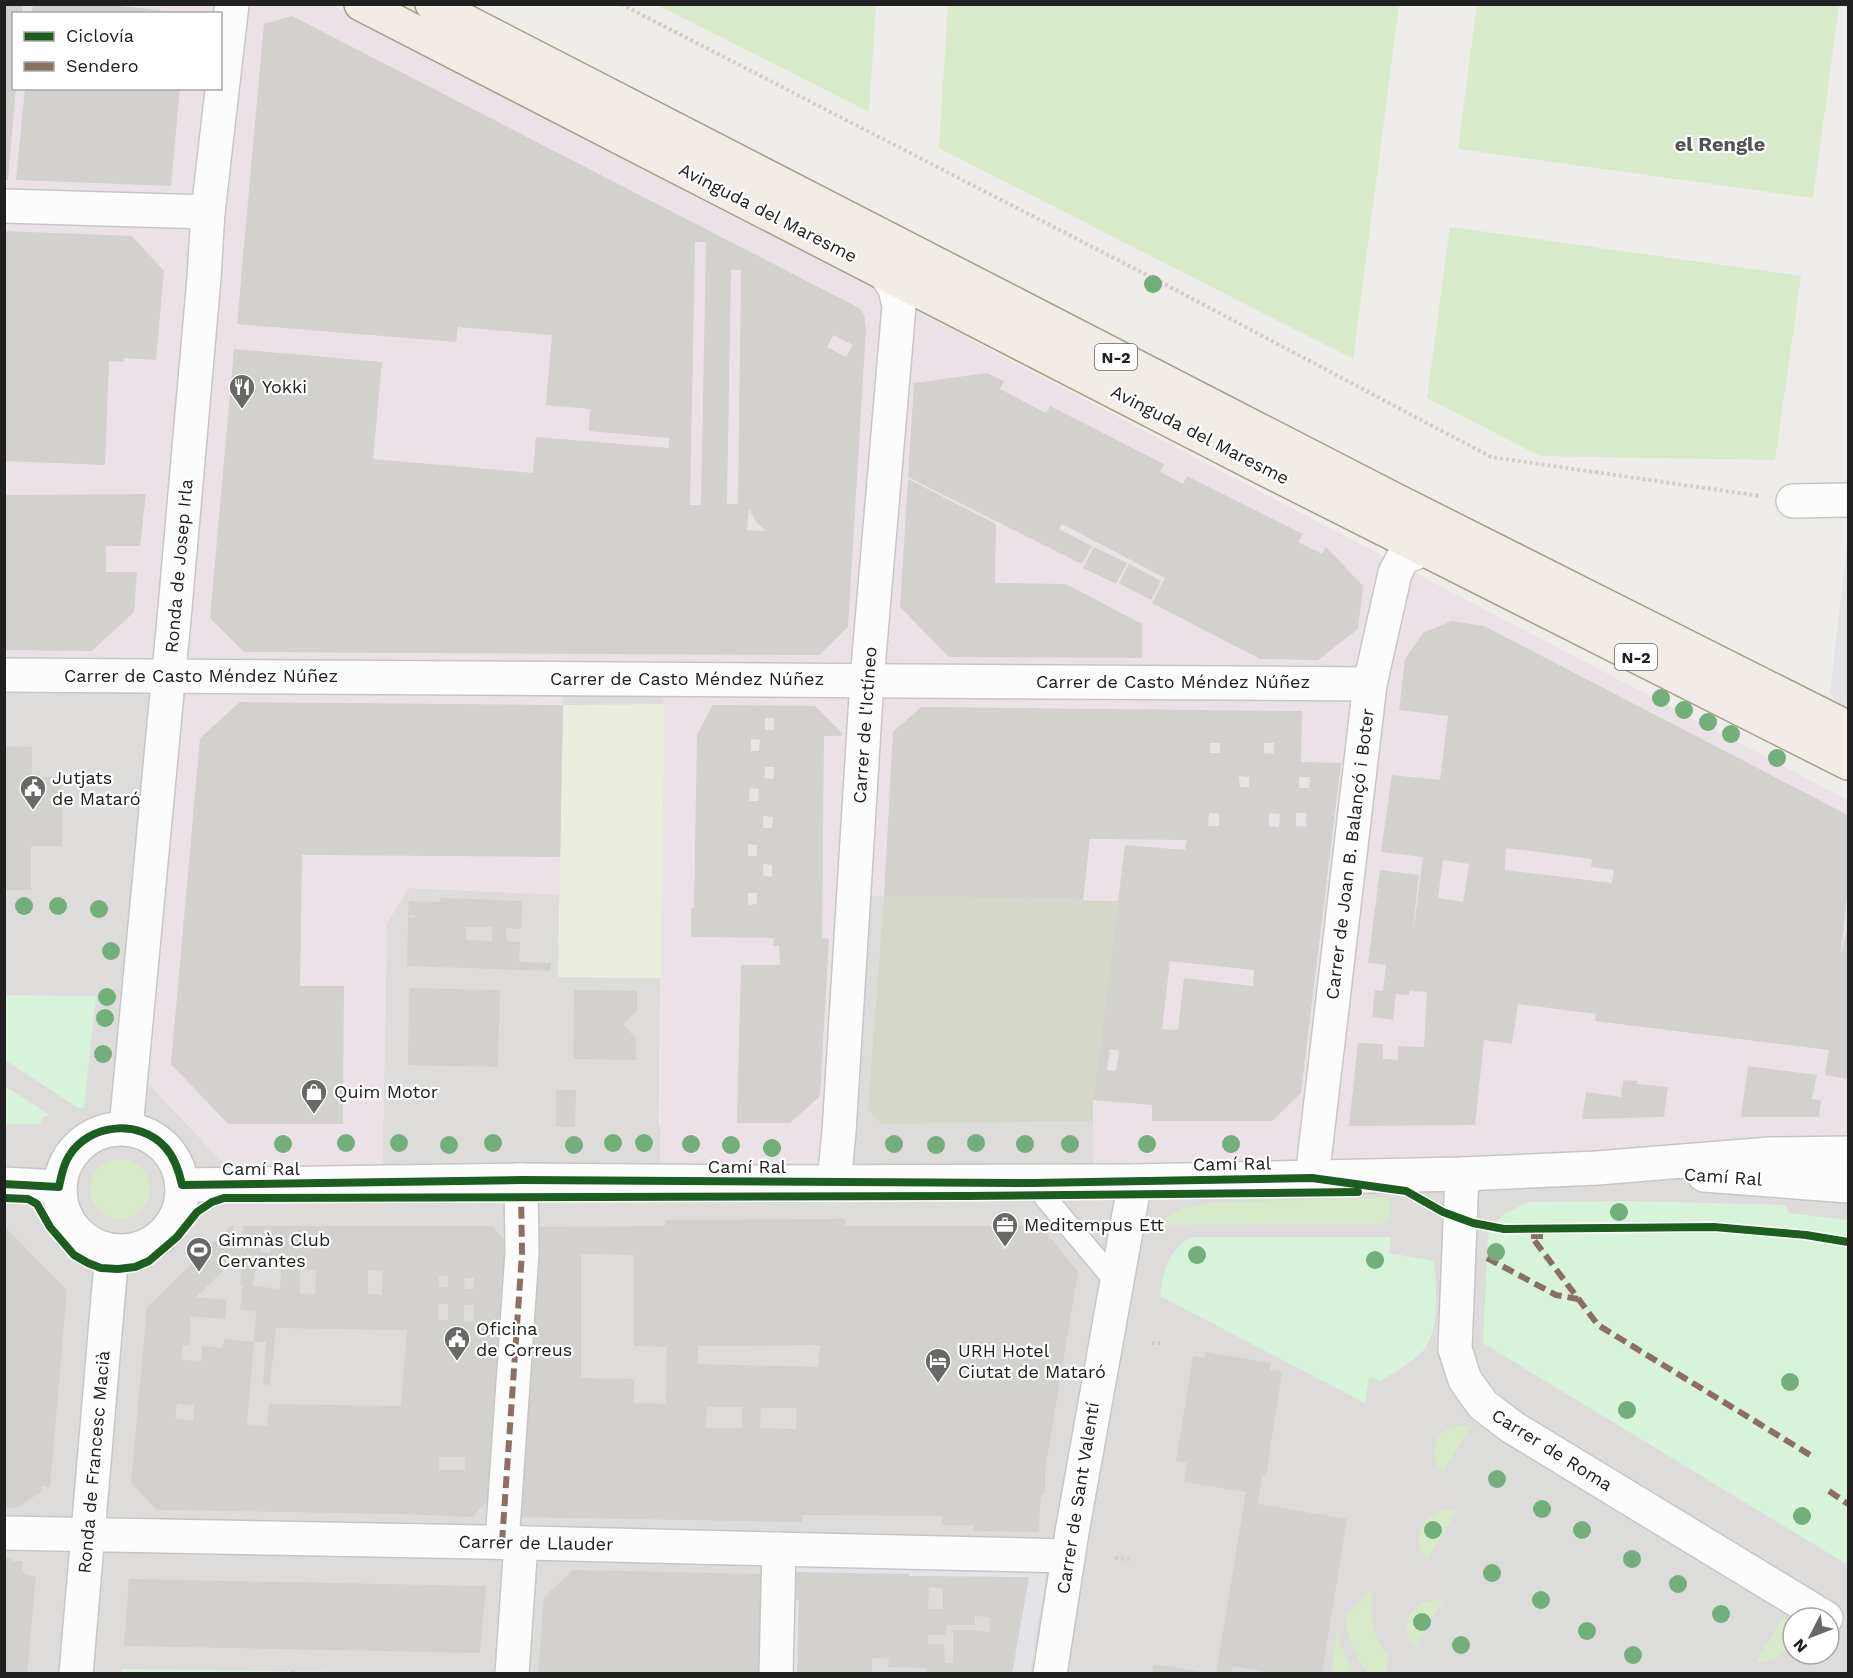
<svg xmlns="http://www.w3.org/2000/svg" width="1853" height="1678" viewBox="0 0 1853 1678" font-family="'Work Sans',sans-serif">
<rect width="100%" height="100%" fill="#eeede9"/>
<path fill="#dddcda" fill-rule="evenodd" d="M 5,675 L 169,676 L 382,1183 L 387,923 L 408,888 L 559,894 L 563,679 L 664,679 L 659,1127 L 854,895 L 1083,900 L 1093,1100 L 1094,1181 L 1848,1153 L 1848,1673 L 5,1674 ZM 1793,1618 L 1829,1618 L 1829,1654 L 1793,1654 Z"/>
<path fill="#ebe2e7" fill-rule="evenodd" d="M 5,5 L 333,5 L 1848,800 L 1848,1153 L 1094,1181 L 1093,1100 L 1118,901 L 855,895 L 834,1182 L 660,1182 L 664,679 L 563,680 L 559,895 L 409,888 L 387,923 L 382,1184 L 243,1184 L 133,1068 L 169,676 L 5,675 ZM 14,14 L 220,14 L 220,88 L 14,88 Z"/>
<polygon fill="#dcdcda" points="1471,1426 1784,1616 1749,1673 1433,1673 1436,1662 1414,1648 1457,1578 1427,1560 1470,1489 1443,1472"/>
<polygon fill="#d6d7cb" points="884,896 1118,901 1093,1100 1093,1121 881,1124 868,1109"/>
<polygon fill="#eceedd" points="664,704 661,978 558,977 563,705"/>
<g fill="#d8eac9">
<polygon points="658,5 876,5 869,112"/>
<polygon points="948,5 1399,5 1353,359 939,148"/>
<polygon points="1477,5 1839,5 1813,198 1458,149"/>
<polygon points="1450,227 1801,276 1775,460 1540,456 1427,398"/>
<circle cx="120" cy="1189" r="30"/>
<polygon points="1390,1198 1391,1218 1383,1224 1161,1225 1164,1219 1180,1209 1213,1202"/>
<path d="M 1458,1425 L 1471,1426 L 1443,1472 C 1425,1454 1435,1430 1458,1425 Z"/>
<path d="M 1445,1510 L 1451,1510 L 1456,1512 L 1427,1560 C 1410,1538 1421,1518 1445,1510 Z"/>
<path d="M 1373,1588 C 1370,1613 1372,1638 1389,1657 L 1386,1673 L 1367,1673 C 1354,1655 1348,1638 1345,1616 Z"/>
<path d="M 1434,1600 L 1443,1601 L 1414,1648 C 1405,1634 1403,1615 1420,1604 C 1424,1602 1430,1601 1434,1600 Z"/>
<path d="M 1784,1616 C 1798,1641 1784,1664 1756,1662 Z"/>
<polygon points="1337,1633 1343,1651 1354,1673 1331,1673"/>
</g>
<g fill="#d7f3da">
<polygon points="5,995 96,996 84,1108 78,1108 5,1060"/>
<polygon points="5,1086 50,1115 42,1118 40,1124 5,1124"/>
<polygon points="1629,1201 1786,1205 1789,1213 1848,1220 1848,1565 1483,1343 1488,1236 1492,1227 1503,1215 1528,1202"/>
<path d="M 1192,1237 L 1391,1237 L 1389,1253 L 1434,1261 C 1437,1285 1440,1331 1423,1351 C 1412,1363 1394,1372 1381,1381 L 1369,1378 L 1365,1403 L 1160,1296 C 1163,1272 1169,1248 1192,1237 Z"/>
<polygon points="122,1669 430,1673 122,1673"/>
</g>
<g fill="#e4e3e7">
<polygon points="1848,537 1848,712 1838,706 1830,692"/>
<polygon points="799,1566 1044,1572 1046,1576 1030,1673 1012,1673 1029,1577 799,1575 797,1673 789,1674 795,1567"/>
</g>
<g fill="#d2d1ce" fill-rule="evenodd">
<polygon points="4,4 23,4 22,14 14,14 14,88 16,88 8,180 4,180"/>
<polygon points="33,4 98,4 161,10 161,14 32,14"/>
<path d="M 292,16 L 859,308 L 864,314 L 866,329 L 848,627 L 819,655 L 244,652 L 210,618 L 234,349 L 382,362 L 373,459 L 533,473 L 536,437 L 669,448 L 669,438 L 589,431 L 590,409 L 546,405 L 552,335 L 458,327 L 456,342 L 237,324 L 264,24 ZM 695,242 L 706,242 L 701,505 L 690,505 ZM 731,270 L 741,270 L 738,504 L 727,504 ZM 833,335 L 853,345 L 846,357 L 827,347 ZM 749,509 L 756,522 L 766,531 L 747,530 Z"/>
<polygon points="25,88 180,88 171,186 16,180"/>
<polygon points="4,231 132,236 164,271 156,360 124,358 123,362 109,361 105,465 4,461"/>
<polygon points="987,373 1004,381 1000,389 1021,400 1046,413 1050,406 1164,464 1160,472 1183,484 1187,476 1303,534 1298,542 1322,554 1326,547 1363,586 1358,629 1318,660 1260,659 1152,603 1165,578 1062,524 1059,529 1092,546 1082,564 908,477 914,383"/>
<polygon points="908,479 996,524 995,583 1066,584 1142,624 1142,658 949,657 900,607"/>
<polygon points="146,494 140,546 106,546 106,572 137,572 134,612 92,651 4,650 4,495"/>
<polygon points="1094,547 1127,563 1116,584 1083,568"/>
<polygon points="1129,564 1161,581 1151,600 1119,583"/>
<path d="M 1452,621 L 1484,626 L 1848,815 L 1848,887 L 1841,952 L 1842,953 L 1848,923 L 1848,1079 L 1825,1075 L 1829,1050 L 1595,1021 L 1596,1014 L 1518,1004 L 1512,1044 L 1484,1040 L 1475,1125 L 1349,1126 L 1358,1043 L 1383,1044 L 1383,1059 L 1398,1060 L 1398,1046 L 1424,1047 L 1427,992 L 1410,991 L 1409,995 L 1396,994 L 1393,1020 L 1372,1017 L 1375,990 L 1383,991 L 1386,965 L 1368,963 L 1380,870 L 1419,875 L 1413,928 L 1415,918 L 1423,857 L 1381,852 L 1392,775 L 1440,780 L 1448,716 L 1399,710 L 1405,659 L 1423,633 ZM 1506,848 L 1592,859 L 1591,867 L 1614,870 L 1612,883 L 1505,870 ZM 1443,860 L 1469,864 L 1463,902 L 1438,898 Z"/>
<polygon points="240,702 563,705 560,857 302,855 300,986 344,986 343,1124 228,1124 171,1064 200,738"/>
<path d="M 713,705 L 815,706 L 842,733 L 841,736 L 824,736 L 822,938 L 829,939 L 820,1096 L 790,1123 L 737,1123 L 741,965 L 780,965 L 779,946 L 773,946 L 774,938 L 691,937 L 691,908 L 694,907 L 697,734 ZM 765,718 L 774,718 L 774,730 L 765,730 ZM 751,739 L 760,740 L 759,751 L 751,751 ZM 765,767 L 774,767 L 774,779 L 764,778 ZM 750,788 L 759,789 L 758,801 L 749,801 ZM 763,816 L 773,817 L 772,828 L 763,828 ZM 748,844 L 757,845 L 757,856 L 748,856 ZM 763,864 L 772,865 L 772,877 L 763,876 ZM 748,893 L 757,893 L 757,904 L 748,905 Z"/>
<path d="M 921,707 L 1302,711 L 1301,762 L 1341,763 L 1301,1093 L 1272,1121 L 1152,1121 L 1152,1105 L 1093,1100 L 1125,845 L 1185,850 L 1187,840 L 1090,839 L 1083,900 L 884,896 L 893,732 ZM 1210,743 L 1220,743 L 1220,753 L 1210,753 ZM 1264,743 L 1274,743 L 1274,754 L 1264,753 ZM 1239,776 L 1249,777 L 1249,787 L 1240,787 ZM 1299,777 L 1310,777 L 1309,788 L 1299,788 ZM 1209,813 L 1219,814 L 1219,826 L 1208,826 ZM 1269,813 L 1280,814 L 1279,827 L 1269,826 ZM 1296,813 L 1306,813 L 1306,827 L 1296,826 ZM 1170,961 L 1254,970 L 1253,986 L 1184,978 L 1178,1030 L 1162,1029 ZM 1110,1049 L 1119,1051 L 1116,1071 L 1107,1070 Z"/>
<polygon points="4,746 32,747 32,777 62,777 62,846 31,846 31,890 4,890"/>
<path d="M 441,898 L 522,901 L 521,929 L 506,928 L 506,941 L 520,942 L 519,962 L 551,963 L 550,971 L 407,966 L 408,917 L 415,918 L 415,915 L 408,915 L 409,901 L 440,902 ZM 466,927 L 492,927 L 492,941 L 466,940 Z"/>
<polygon points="409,988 500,990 498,1067 408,1065"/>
<polygon points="574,990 637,991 637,1011 623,1024 636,1039 636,1060 573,1059"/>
<polygon points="1748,1066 1817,1075 1812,1099 1821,1100 1819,1117 1741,1117"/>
<polygon points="1623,1080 1637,1081 1637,1084 1668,1087 1664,1117 1582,1119 1586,1092 1621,1097"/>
<polygon points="556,1090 576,1090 575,1127 556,1127"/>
<path d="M 845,1219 L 845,1226 L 1041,1226 L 1078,1272 L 1045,1471 L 1045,1494 L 1042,1493 L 1040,1506 L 1039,1532 L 973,1531 L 973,1525 L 942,1525 L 942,1516 L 802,1515 L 802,1522 L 509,1517 L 527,1227 L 665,1226 L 665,1220 ZM 581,1254 L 634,1255 L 634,1346 L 667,1347 L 666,1404 L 634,1403 L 634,1379 L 581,1378 ZM 820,1345 L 818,1367 L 698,1364 L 698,1346 ZM 707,1407 L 742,1407 L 742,1428 L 706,1428 ZM 761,1408 L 797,1408 L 796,1429 L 760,1428 Z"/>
<polygon points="4,1226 67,1290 50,1487 42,1486 41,1492 16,1508 4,1507"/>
<path d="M 231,1226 L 234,1226 L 233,1247 L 241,1247 L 243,1226 L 492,1226 L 517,1252 L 500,1489 L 472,1517 L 401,1514 L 157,1510 L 131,1483 L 147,1307 ZM 263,1238 L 272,1239 L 270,1253 L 261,1252 ZM 230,1264 L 242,1265 L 240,1285 L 243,1285 L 240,1310 L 256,1312 L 254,1342 L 225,1339 L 222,1348 L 202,1346 L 202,1361 L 181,1360 L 183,1345 L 189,1345 L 191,1316 L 225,1319 L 227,1300 L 196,1297 ZM 256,1266 L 281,1268 L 280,1289 L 253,1286 ZM 300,1269 L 316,1270 L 315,1294 L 300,1293 ZM 368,1270 L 383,1271 L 382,1295 L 368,1294 ZM 439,1276 L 448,1276 L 448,1287 L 439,1287 ZM 465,1278 L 474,1278 L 474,1289 L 464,1289 ZM 438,1304 L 448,1304 L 448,1320 L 438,1320 ZM 464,1305 L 474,1305 L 474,1322 L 464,1321 ZM 276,1328 L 407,1330 L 401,1406 L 269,1404 L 267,1426 L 247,1424 L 254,1342 L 266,1342 L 263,1384 L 270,1385 ZM 177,1404 L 195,1405 L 193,1421 L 175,1419 ZM 439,1457 L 465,1457 L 465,1470 L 439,1470 Z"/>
<polygon points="1206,1352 1271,1363 1270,1370 1282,1372 1266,1476 1262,1475 1258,1504 1347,1519 1322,1674 1275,1674 1232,1666 1231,1674 1216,1674 1246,1492 1184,1482 1187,1463 1176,1461 1193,1356 1205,1358"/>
<polygon points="4,1558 10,1558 13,1561 22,1561 22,1571 26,1575 36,1576 27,1674 4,1674"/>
<polygon points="573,1570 763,1574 761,1674 538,1674 544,1597"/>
<path d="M 796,1572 L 909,1574 L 909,1576 L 1029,1577 L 1012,1674 L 926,1674 L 926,1668 L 888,1667 L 889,1659 L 872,1658 L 872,1674 L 797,1674 L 799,1600 L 796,1600 ZM 929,1587 L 943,1588 L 943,1609 L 928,1609 ZM 975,1616 L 989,1617 L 990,1632 L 975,1631 L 975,1630 L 953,1630 L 953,1663 L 945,1663 L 944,1644 L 928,1644 L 928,1635 L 946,1635 L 947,1625 L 975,1625 Z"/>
<polygon points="129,1579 486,1586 480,1653 124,1646"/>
<polygon points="1153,1664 1202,1672 1202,1674 1152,1674"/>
</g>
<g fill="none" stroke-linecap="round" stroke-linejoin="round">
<g stroke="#c7c6c5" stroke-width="24">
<polyline id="lane" points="1033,1183 1116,1282"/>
</g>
<g stroke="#c7c6c5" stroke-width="36">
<g id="street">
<polyline points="4,206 208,212"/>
<polyline points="1793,501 1848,500"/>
<polyline points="4,675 1370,684"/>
<polyline points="126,1128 175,608 204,278 208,212 232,4"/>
<circle cx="121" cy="1190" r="61"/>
<polyline points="1462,1174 1455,1349 1465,1380 1483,1405 1512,1427 1826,1618"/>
<polyline points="1704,1175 1848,1186"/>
<polyline points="1312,1178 1370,684 1395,573 1403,558 1424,549"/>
<polyline points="834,1182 839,1132 867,680 899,306 895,289 885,273"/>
<polyline points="4,1184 59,1187"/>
<polyline points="182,1185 521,1180 762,1182 1135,1181 1462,1174 1597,1168 1770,1154 1848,1153"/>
<polyline points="4,1533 484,1542 1068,1556"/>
<polyline points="502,1542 522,1253 521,1180"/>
<polyline points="76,1674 112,1251"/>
<polyline points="512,1674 521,1543"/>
<polyline points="776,1674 779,1549"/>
<polyline points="1050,1674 1072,1532 1135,1181"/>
</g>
</g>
<g stroke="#a49d85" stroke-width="36">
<g id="primary">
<polyline points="361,4 1257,465 1848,763"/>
<polyline points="432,4 1391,498 1848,728"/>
</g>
</g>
<g stroke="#d7cbc7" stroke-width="4" stroke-dasharray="3 3" stroke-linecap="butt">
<polyline points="621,4 1174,289 1491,457 1760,496"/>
<polyline points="1152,1343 1160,1343"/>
<polyline points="1115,1558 1130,1559"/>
<polyline points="293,1674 293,1671"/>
</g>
<use href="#lane" stroke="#fcfcfc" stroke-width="21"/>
<use href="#street" stroke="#fcfcfc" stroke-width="33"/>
<use href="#primary" stroke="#f1ede6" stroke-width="33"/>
<g stroke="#8d6e63" stroke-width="6" stroke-dasharray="12 6" stroke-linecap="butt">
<polyline points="1543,1236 1531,1236 1598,1325 1815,1458"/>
<polyline points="1487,1258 1556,1295 1578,1299"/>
<polyline points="1829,1491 1848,1504"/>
<polyline points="502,1542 522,1253 521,1192"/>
</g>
<g stroke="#fff" stroke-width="11">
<g id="cycleway">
<path d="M 4,1184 L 59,1187 C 61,1177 63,1165 69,1156 C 89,1123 140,1119 165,1147 C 175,1158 179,1171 182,1185 L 521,1180 L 1033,1183 L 1312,1178 L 1406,1191 L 1443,1212 L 1473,1223 L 1504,1229 L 1714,1227 L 1806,1235 L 1848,1242"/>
<polyline points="4,1198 28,1199 37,1204 50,1227 74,1255 88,1263 101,1268 118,1269 135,1267 149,1261 177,1237 197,1212 212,1202 224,1198 968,1196 1358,1192"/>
</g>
</g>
<use href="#cycleway" stroke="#1b5e20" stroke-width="8"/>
</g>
<g fill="#73af7a">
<circle cx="1153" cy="284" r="9"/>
<circle cx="1661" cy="698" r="9"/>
<circle cx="1684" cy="710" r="9"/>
<circle cx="1708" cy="722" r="9"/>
<circle cx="1731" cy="734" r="9"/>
<circle cx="1777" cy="758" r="9"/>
<circle cx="24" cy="906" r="9"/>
<circle cx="58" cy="906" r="9"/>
<circle cx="99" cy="909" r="9"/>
<circle cx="111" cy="951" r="9"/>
<circle cx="107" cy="997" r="9"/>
<circle cx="105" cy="1018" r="9"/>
<circle cx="103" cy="1054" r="9"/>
<circle cx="346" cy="1143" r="9"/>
<circle cx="399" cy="1143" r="9"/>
<circle cx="493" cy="1143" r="9"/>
<circle cx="613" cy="1143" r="9"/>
<circle cx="644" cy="1143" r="9"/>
<circle cx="976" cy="1143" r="9"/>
<circle cx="283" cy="1144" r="9"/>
<circle cx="691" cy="1144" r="9"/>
<circle cx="894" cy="1144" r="9"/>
<circle cx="1025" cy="1144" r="9"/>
<circle cx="1070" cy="1144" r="9"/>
<circle cx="1147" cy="1144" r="9"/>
<circle cx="1231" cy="1144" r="9"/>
<circle cx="449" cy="1145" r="9"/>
<circle cx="574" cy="1145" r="9"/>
<circle cx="731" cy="1145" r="9"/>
<circle cx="936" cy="1145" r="9"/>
<circle cx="772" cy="1148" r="9"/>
<circle cx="1619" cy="1212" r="9"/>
<circle cx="1496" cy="1252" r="9"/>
<circle cx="1197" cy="1255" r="9"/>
<circle cx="1375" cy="1260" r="9"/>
<circle cx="1790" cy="1382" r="9"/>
<circle cx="1627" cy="1410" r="9"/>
<circle cx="1497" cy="1479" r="9"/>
<circle cx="1542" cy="1509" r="9"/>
<circle cx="1802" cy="1516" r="9"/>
<circle cx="1433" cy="1530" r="9"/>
<circle cx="1582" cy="1530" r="9"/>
<circle cx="1632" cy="1559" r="9"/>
<circle cx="1492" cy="1573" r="9"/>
<circle cx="1678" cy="1584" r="9"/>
<circle cx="1541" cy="1600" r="9"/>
<circle cx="1721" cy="1614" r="9"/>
<circle cx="1422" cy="1622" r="9"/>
<circle cx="1587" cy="1631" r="9"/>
<circle cx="1461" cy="1645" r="9"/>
<circle cx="1633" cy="1655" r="9"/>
</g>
<defs>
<g id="restaurant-pin" transform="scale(1.35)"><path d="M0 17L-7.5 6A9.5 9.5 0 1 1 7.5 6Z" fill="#686866" stroke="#fff"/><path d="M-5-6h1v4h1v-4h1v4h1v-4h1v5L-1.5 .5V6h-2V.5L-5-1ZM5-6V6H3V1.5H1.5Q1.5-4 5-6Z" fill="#fff"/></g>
<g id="civic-pin" transform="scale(1.35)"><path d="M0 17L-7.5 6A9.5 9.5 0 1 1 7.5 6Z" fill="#686866" stroke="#fff"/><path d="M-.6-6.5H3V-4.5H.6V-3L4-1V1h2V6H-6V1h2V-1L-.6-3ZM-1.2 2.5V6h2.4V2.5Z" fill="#fff"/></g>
<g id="shop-pin" transform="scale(1.35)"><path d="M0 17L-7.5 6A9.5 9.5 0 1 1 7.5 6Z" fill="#686866" stroke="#fff"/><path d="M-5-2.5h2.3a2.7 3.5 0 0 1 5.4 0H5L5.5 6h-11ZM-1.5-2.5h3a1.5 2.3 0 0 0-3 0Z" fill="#fff"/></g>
<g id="office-pin" transform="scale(1.35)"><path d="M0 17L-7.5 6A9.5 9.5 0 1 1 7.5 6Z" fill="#686866" stroke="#fff"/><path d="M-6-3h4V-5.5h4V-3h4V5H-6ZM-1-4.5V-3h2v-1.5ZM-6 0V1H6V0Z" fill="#fff"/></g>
<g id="stadium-pin" transform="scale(1.35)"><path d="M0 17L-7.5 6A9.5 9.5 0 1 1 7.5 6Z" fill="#686866" stroke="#fff"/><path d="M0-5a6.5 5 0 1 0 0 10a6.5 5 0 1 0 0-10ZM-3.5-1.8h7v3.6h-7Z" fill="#fff"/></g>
<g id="hotel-pin" transform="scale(1.35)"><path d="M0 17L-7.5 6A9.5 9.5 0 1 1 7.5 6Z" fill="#686866" stroke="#fff"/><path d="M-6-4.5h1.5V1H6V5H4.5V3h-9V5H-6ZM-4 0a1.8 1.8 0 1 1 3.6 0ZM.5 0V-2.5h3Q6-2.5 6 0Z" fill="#fff"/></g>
</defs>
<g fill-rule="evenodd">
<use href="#restaurant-pin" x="242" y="387"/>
<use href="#civic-pin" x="33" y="788"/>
<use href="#shop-pin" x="314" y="1092"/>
<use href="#office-pin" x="1005" y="1225"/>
<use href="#stadium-pin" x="199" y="1250"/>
<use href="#civic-pin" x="457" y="1339"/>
<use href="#hotel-pin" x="938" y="1361"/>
</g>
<g text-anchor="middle" stroke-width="4.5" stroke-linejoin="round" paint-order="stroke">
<g fill="#fff" stroke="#636363" stroke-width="1.5">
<rect x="1095" y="344" width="42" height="26" rx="4.5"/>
<rect x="1615" y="644" width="42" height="26" rx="4.5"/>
</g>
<g font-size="16" font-weight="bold" fill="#202020">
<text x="1116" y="363">N-2</text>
<text x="1636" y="663">N-2</text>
</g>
<g font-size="18" fill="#202020" stroke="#fff">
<text transform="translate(768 213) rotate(27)" y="6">Avinguda del Maresme</text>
<text transform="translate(1200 435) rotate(27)" y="6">Avinguda del Maresme</text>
<text transform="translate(179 566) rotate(-85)" y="6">Ronda de Josep Irla</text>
<text x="201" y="682">Carrer de Casto Méndez Núñez</text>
<text x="687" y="685">Carrer de Casto Méndez Núñez</text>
<text x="1173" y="688">Carrer de Casto Méndez Núñez</text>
<text transform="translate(865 725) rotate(-86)" y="6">Carrer de l'Ictíneo</text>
<text transform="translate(1350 854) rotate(-83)" y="6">Carrer de Joan B. Balançó i Boter</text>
<text transform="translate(1232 1164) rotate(-1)" y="6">Camí Ral</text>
<text x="747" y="1173">Camí Ral</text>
<text x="261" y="1175">Camí Ral</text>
<text transform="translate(1723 1177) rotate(4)" y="6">Camí Ral</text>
<text transform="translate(1552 1450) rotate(32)" y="6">Carrer de Roma</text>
<text transform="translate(94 1462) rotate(-85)" y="6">Ronda de Francesc Macià</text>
<text transform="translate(1078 1498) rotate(-81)" y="6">Carrer de Sant Valentí</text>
<text transform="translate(536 1543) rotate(1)" y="6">Carrer de Llauder</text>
</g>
<g font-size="18" fill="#202020" stroke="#fff" text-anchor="start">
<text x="262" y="393">Yokki</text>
<text x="52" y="784">Jutjats<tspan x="52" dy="21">de Mataró</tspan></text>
<text x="334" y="1098">Quim Motor</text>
<text x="1024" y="1231">Meditempus Ett</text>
<text x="218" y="1246">Gimnàs Club<tspan x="218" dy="21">Cervantes</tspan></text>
<text x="476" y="1335">Oficina<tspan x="476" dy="21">de Correus</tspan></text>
<text x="958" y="1357">URH Hotel<tspan x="958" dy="21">Ciutat de Mataró</tspan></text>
</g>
<g font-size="20" font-weight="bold" fill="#535353" stroke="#fff">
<text x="1720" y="151">el Rengle</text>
</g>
</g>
<rect width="1853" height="1678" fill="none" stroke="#202020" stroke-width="12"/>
<rect x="12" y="12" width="210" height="78" fill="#ffffff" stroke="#a6a6a6" stroke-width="1.5"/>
<rect x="24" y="32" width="30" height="9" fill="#1b5e20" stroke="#a6a6a6" stroke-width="1.5"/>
<text x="66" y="42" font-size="18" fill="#202020">Ciclovía</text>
<rect x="24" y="62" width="30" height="9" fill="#8d6e63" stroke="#a6a6a6" stroke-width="1.5"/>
<text x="66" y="72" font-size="18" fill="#202020">Sendero</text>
<g transform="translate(1811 1636) rotate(228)"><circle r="28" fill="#ffffff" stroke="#a6a6a6" stroke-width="1.5"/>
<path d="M0-4.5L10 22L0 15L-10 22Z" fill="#686866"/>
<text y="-9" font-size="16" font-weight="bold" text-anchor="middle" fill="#202020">N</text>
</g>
</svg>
